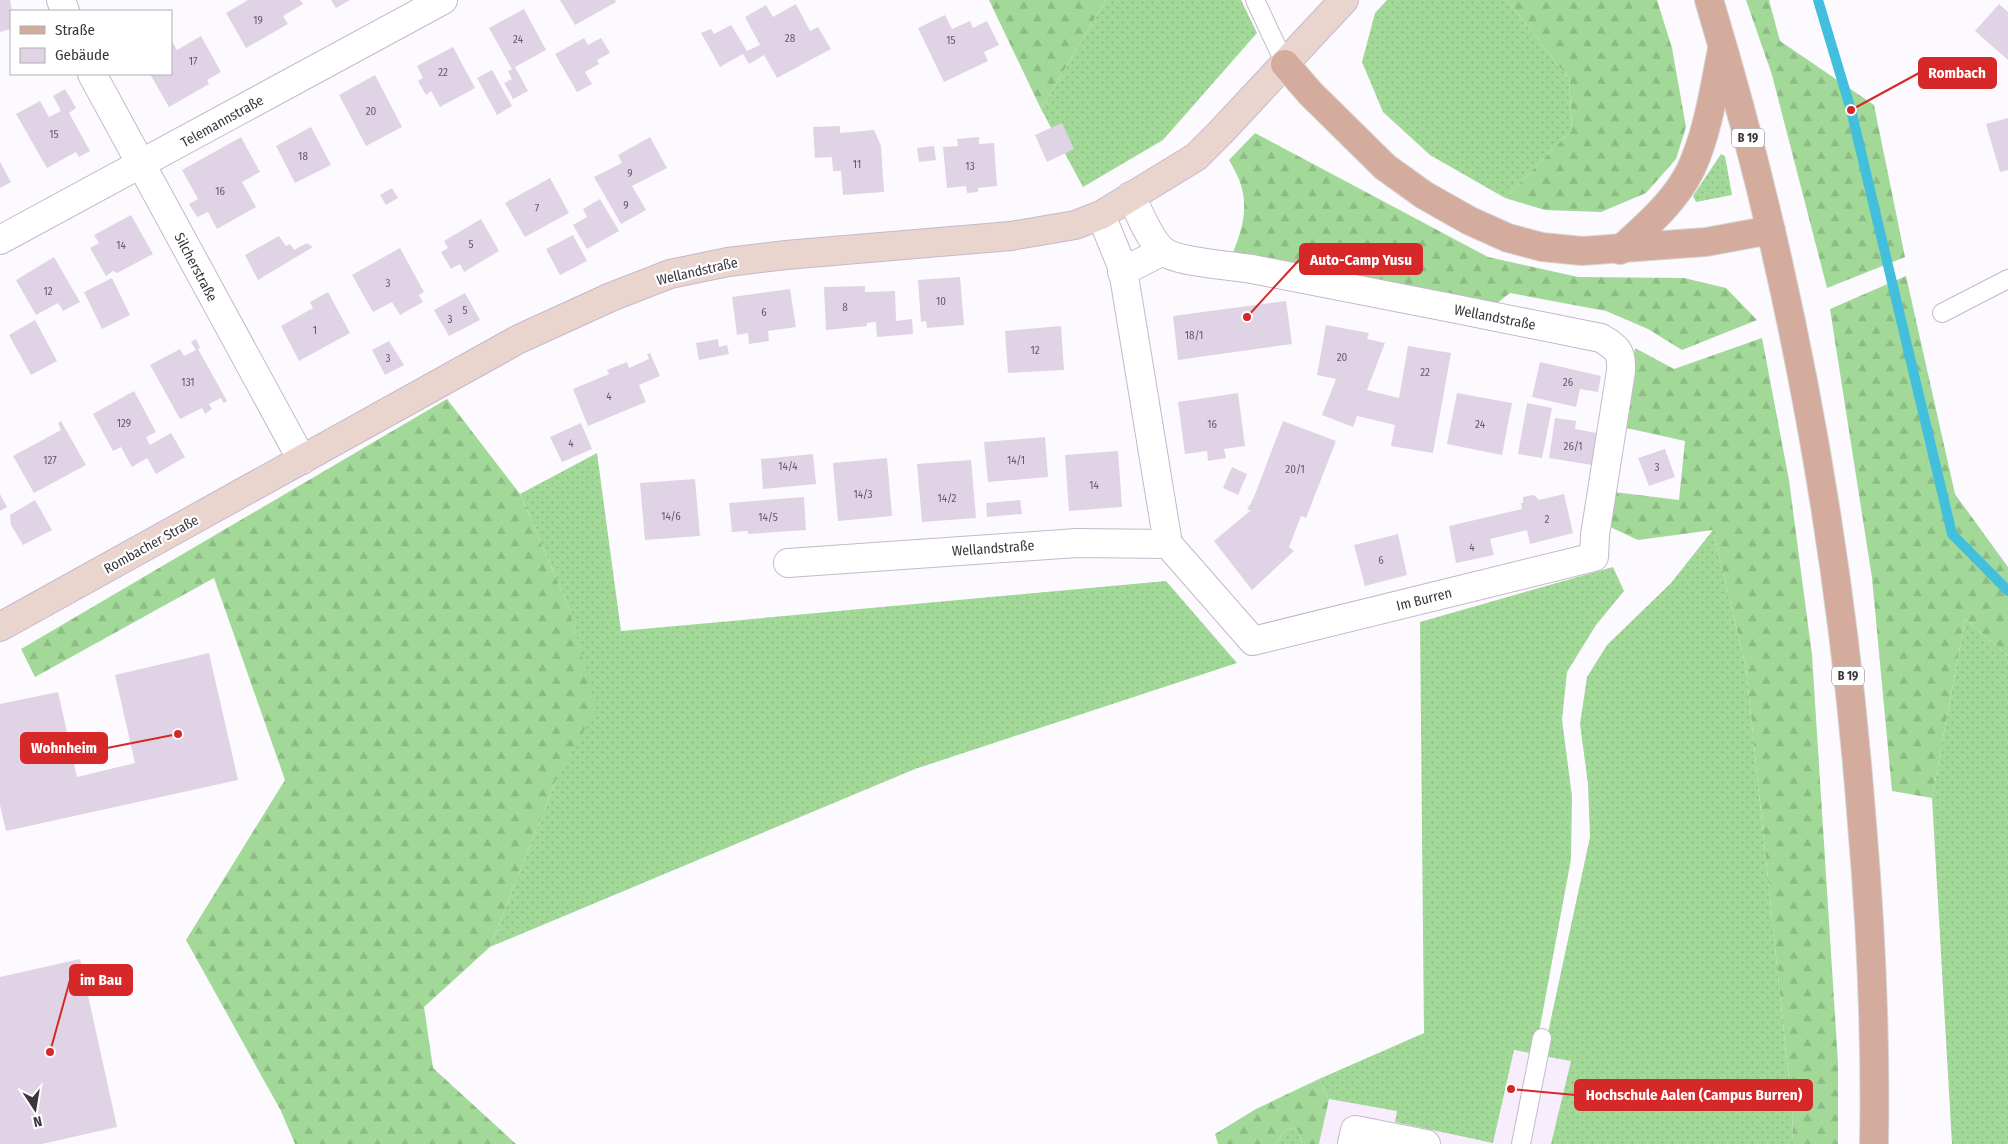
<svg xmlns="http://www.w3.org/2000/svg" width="2008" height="1144" viewBox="0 0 2008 1144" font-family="'Fira Sans Condensed',sans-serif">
<defs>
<pattern id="grass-dots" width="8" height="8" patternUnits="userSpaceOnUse" patternTransform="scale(1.25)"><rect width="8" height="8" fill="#a2d998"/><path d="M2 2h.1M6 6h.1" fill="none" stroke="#8cbb84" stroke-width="1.8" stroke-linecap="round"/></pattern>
<pattern id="forest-firs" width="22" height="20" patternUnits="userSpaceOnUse" patternTransform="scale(1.25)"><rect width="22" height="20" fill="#a2d998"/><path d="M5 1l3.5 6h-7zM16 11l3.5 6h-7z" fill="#8cbb84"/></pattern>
</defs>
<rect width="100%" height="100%" fill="#fcfafe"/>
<polygon fill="#f7edfc" points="1424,1034 1571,1061 1793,1144 1319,1144 1329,1099 1319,1079"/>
<g fill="url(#grass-dots)">
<polygon points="1106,0 1241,0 1257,33 1163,140 1083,187 1041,109"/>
<polygon points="1387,0 1507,0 1569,79 1572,130 1505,198 1430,155 1383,112 1362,62 1375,13"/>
<polygon points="1721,154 1725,156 1732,195 1696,202 1693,196"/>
<polygon points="597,453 621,631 1166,581 1237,663 915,769 490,947 555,782 595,709 569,608 520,494"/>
<polygon points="1713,530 1746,668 1792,1110 1793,1144 1551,1144 1571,1061 1543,1056 1590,837 1588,784 1580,724 1587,677 1607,645 1671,583"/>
<polygon points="1613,567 1624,591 1596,625 1567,672 1562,720 1572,796 1571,859 1535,1054 1514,1050 1493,1143 1395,1122 1397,1111 1329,1099 1319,1079 1424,1033 1420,622"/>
<polygon points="1965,619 2008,656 2008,1144 1952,1144 1932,798"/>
<polygon points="1292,1128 1298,1130 1302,1144 1275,1144 1286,1130"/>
</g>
<g fill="url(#forest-firs)">
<polygon points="989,0 1106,0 1041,109"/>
<polygon points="1507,0 1657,0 1672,48 1686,127 1676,159 1646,193 1601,212 1545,210 1505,198 1572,130 1569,79"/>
<polygon points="1746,0 1769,0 1780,41 1874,105 1905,257 1827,288 1772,75"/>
<path d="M 1255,133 L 1488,257 L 1578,277 L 1684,278 L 1726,288 L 1757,320 L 1682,350 L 1648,329 L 1606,311 L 1510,293 L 1483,314 L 1228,265 C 1238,240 1249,216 1242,189 C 1240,179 1234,169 1229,160 Z"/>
<polygon points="1906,276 1955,494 2008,567 2008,656 1965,619 1932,798 1892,791 1872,578 1830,309"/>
<polygon points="1762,338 1789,480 1812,655 1838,1063 1838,1144 1793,1144 1792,1110 1746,668 1713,530 1638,540 1608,526 1614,492 1679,500 1685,441 1622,427 1635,348 1674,369"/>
<polygon points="447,399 520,494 569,608 596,709 555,782 490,947 424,1007 433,1068 516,1144 295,1144 281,1111 186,940 285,780 214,578 35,677 21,649"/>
<polygon points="1319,1079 1329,1099 1319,1144 1302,1144 1298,1130 1292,1128 1286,1130 1275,1144 1218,1144 1215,1134 1256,1109"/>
</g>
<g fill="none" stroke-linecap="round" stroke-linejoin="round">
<polyline stroke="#42bfdc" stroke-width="10" points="1818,0 1851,110 1952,534 2008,591"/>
</g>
<g fill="#e0d3e6">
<polygon points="0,0 10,0 12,11 11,29 0,32"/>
<polygon points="248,0 300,0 303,4 283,16 288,24 246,48 226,13"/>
<polygon points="331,0 350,0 336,8"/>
<polygon points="560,0 615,0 616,2 575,25"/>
<polygon points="796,4 810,31 818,27 831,49 777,78 764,55 749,64 743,54 720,67 701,33 711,29 714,34 731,25 747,51 760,45 745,17 766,5 773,17"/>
<polygon points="1999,4 2008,12 2008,60 1975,31"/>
<polygon points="524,9 546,50 515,67 528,91 513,99 504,83 512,79 508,71 512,69 489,28"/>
<polygon points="945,15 952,29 970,21 973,28 987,21 999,45 984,52 988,61 944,82 918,28"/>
<polygon points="201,36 221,72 207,80 209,84 169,107 150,74 171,74 171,40 177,50"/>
<polygon points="584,38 588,45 601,38 610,53 597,60 599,64 585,72 592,84 577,92 555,54"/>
<polygon points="453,47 475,88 440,107 431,91 426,95 418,81 423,78 417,66"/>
<polygon points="492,70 512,106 497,115 477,78"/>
<polygon points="375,75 402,127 366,146 339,95"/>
<polygon points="65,89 76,108 69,113 90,151 79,157 76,152 47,168 16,114 40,101 49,117 61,111 53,96"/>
<polygon points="2008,118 2008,170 2000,172 1986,124"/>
<polygon points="1062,123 1074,149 1047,162 1035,135"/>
<polygon points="840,126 840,133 874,130 881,146 884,192 843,195 841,171 833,171 832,157 815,158 813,127"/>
<polygon points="311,127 331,165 295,183 276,146"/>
<polygon points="241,137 260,172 242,182 256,207 217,229 208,212 197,217 189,204 198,199 182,170"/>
<polygon points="650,137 667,168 632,186 646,210 621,224 594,177 622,163 618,155"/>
<polygon points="979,137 979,144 994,143 997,186 978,188 978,192 967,193 966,186 947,188 943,147 958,146 957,139"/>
<polygon points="934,146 936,160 919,162 917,148"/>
<polygon points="0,162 11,182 0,188"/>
<polygon points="550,178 569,213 525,237 505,203"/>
<polygon points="392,188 398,198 386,205 380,195"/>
<polygon points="600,199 619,231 587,249 573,225 587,217 583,209"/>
<polygon points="131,215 153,254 117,273 113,271 106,276 90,248 99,243 94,235"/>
<polygon points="481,219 499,251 464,272 460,264 451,269 441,252 448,248 444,241"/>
<polygon points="573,235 587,261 560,275 546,249"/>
<polygon points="279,236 286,246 290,244 294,250 307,243 313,247 258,280 245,255"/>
<polygon points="400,248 424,292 419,295 423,302 400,315 392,302 373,312 352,275"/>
<polygon points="54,257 80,302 63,311 58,303 36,315 16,280"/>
<polygon points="960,277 964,325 927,328 926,321 921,322 918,280"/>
<polygon points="112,278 130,315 102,329 84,292"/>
<polygon points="865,286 865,292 895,291 896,321 912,319 913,334 877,337 876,322 867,323 867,326 826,330 824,287"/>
<polygon points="790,289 796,327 768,331 769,341 749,344 748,333 737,335 732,297"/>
<polygon points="328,292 350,333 299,361 281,326 313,308 310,302"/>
<polygon points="465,293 480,320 449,336 434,310"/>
<polygon points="1286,301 1292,344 1178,360 1173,316"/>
<polygon points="35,320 57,361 31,375 9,335"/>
<polygon points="1326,325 1369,333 1367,339 1385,343 1367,390 1399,398 1408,346 1451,353 1433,453 1391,446 1395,425 1357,416 1353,427 1322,415 1336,379 1317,375"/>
<polygon points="1061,326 1064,370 1008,373 1005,331"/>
<polygon points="196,339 200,348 198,349 227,401 224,403 221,398 209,404 212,409 205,414 202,408 180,419 150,365 180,349 184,356 196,350 191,342"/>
<polygon points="718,339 719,347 727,345 729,354 699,360 696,343"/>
<polygon points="389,341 404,365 385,375 372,350"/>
<polygon points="650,353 660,376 639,385 646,402 588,426 573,389 609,374 607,370 627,362 629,368 649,359 647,354"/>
<polygon points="1540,362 1601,376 1598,392 1580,389 1576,407 1532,397"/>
<polygon points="134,391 156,432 146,437 150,445 171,433 185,457 156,474 147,458 132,467 121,447 113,451 93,414"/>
<polygon points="1238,393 1245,446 1224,449 1226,458 1208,461 1207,451 1185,454 1178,402"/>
<polygon points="1457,393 1512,403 1502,455 1447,444"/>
<polygon points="1527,403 1552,408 1542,458 1518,454"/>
<polygon points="1555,418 1576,421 1575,429 1597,433 1592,465 1549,458"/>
<polygon points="61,421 86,465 34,493 13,456 61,430 58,423"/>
<polygon points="1283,421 1336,441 1306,518 1301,516 1289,547 1294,551 1252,590 1214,541 1251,510 1247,510 1254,497"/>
<polygon points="581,423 592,449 562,462 550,437"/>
<polygon points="1045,437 1048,477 988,482 984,442"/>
<polygon points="1665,449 1675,477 1649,486 1638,458"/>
<polygon points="1118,451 1122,507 1069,511 1065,455"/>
<polygon points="813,454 816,484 763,489 761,459"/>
<polygon points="887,458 892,516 838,521 833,463"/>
<polygon points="971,460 976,518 922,522 917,464"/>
<polygon points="1232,467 1247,474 1238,495 1223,488"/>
<polygon points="695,479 700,536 645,540 640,483"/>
<polygon points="0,494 7,507 0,511"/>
<polygon points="1564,494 1573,533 1530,544 1527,530 1490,539 1494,555 1456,563 1449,526 1522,509 1521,503 1523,503 1523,497 1534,495 1539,500"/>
<polygon points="804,497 806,530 748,534 748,531 732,532 729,503"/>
<polygon points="35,500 52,530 23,545 11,525 10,515"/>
<polygon points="1020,500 1022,514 987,517 986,503"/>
<polygon points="1398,534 1407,575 1365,586 1354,545"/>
<polygon points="209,653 238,780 6,831 0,805 0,704 58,692 77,777 135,763 115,675"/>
<polygon points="80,959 117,1127 42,1144 0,1144 0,977"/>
</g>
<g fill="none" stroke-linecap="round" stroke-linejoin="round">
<g stroke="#c5b8cb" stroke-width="20">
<g id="service">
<polyline points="1255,0 1285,64"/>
<polyline points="1942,313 2008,279"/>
<polyline points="1521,1144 1542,1038"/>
</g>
</g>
<g stroke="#c5b8cb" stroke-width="30">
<g id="minor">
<polyline points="61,0 65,11"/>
<polyline points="92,74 302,460"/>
<path d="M 1101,215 L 1121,264 L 1125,282 L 1168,544 L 1253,641 L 1594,557 L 1595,535 L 1621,371 C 1622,351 1617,348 1601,338 C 1485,314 1368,292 1252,269 C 1231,265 1178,263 1163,251 C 1150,241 1139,212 1131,196"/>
<polyline points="0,240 443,0"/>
<polyline points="1122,272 1163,251"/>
<polyline points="788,563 1077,543 1168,544"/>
<polyline points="1352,1144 1355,1130 1426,1144"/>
</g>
</g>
<g stroke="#c5b8cb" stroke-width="30">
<polyline id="secondary" points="0,627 519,339 611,297 670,274 728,262 786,255 1011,236 1075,225 1101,215 1196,157 1220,133 1344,0"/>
</g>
<g stroke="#d8d7d8" stroke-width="30">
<g id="primary">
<path d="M 1709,0 C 1790,268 1841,544 1862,824 C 1871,930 1876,1037 1874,1144"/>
<polyline points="1285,64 1310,93 1385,167 1424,195 1470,221 1508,238 1542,247 1582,251 1706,242 1771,230"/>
<path d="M 1620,250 C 1646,226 1675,202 1691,169 C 1708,132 1714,89 1722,49"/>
</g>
</g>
<use href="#service" stroke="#fff" stroke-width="18"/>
<use href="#minor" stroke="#fff" stroke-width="28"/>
<use href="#secondary" stroke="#e9d5ce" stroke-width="28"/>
<use href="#primary" stroke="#d3ac9d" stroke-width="28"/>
</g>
<g text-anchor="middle" stroke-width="4.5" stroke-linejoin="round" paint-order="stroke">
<g font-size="11" fill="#645d68">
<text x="258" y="24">19</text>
<text x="790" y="42">28</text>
<text x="518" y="43">24</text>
<text x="951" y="44">15</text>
<text x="193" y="65">17</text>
<text x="443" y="76">22</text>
<text x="371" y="115">20</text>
<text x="54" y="138">15</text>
<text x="303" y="160">18</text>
<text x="857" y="168">11</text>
<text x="970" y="170">13</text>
<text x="630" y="177">9</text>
<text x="220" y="195">16</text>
<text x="626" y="209">9</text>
<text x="537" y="212">7</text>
<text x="471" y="248">5</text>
<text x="121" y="249">14</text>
<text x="388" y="287">3</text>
<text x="48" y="295">12</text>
<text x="941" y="305">10</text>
<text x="845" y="311">8</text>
<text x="465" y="314">5</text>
<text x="764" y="316">6</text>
<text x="450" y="323">3</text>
<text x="315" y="334">1</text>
<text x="1194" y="339">18/1</text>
<text x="1035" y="354">12</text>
<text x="1342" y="361">20</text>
<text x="388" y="362">3</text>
<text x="1425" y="376">22</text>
<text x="188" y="386">131</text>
<text x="1568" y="386">26</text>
<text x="609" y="400">4</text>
<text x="124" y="427">129</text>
<text x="1212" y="428">16</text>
<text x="1480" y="428">24</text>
<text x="571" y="447">4</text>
<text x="1573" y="450">26/1</text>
<text x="50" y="464">127</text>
<text x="1016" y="464">14/1</text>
<text x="788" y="470">14/4</text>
<text x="1657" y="471">3</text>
<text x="1295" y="473">20/1</text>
<text x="1094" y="489">14</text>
<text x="863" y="498">14/3</text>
<text x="947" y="502">14/2</text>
<text x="671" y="520">14/6</text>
<text x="768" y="521">14/5</text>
<text x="1547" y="523">2</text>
<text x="1472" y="551">4</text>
<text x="1381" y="564">6</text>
</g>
<g fill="#fff" stroke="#767278" stroke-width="1">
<rect x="1732" y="128.5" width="32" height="19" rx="4"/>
<rect x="1832" y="666.5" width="32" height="19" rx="4"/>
</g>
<g font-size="12" font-weight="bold" fill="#3b363e">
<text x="1748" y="142">B 19</text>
<text x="1848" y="680">B 19</text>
</g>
<g font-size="14" fill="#3b363e" stroke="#fff">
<text transform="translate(222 121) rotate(-29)" y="5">Telemannstraße</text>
<text transform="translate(196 267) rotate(62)" y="5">Silcherstraße</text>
<text transform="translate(697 271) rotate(-13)" y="5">Wellandstraße</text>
<text transform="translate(1495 317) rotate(11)" y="5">Wellandstraße</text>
<text transform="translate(151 544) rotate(-29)" y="5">Rombacher Straße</text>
<text transform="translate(993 548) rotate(-4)" y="5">Wellandstraße</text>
<text transform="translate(1424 599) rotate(-14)" y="5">Im Burren</text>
</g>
</g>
<path fill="none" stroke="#d62828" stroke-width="2" d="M1851 110L1919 73M1247 317L1300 259M178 734L107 748M50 1052L70 980M1511 1089L1575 1095"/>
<g fill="#d62828" stroke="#fff" stroke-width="2">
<circle cx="1851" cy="110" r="5"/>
<circle cx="1247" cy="317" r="5"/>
<circle cx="178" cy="734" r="5"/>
<circle cx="50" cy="1052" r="5"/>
<circle cx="1511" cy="1089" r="5"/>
</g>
<g fill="#d62828" stroke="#d62828" stroke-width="2">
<rect x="1919" y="58" width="77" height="30" rx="5"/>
<rect x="1300" y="244" width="122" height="30" rx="5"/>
<rect x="21" y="733" width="86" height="30" rx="5"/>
<rect x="70" y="965" width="62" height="30" rx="5"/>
<rect x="1575" y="1080" width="237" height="30" rx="5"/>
</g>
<g font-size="15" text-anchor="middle" font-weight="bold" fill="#fff">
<text x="1957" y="78">Rombach</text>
<text x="1361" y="265">Auto-Camp Yusu</text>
<text x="64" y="753">Wohnheim</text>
<text x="101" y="985">im Bau</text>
<text x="1694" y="1100">Hochschule Aalen (Campus Burren)</text>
</g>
<rect x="10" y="10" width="162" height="65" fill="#ffffff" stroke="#b1afb2"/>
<rect x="20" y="26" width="25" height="8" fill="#d3ac9d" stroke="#b1afb2"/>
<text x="55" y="35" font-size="15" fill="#3b363e">Straße</text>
<rect x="20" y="48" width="25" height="15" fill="#e0d3e6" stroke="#b1afb2"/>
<text x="55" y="60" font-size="15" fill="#3b363e">Gebäude</text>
<g transform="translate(35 1109) rotate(168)" stroke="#ffffff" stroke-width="4" paint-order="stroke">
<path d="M0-4L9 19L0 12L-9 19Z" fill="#3b363e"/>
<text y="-8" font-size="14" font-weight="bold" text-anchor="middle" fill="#3b363e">N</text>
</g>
</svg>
